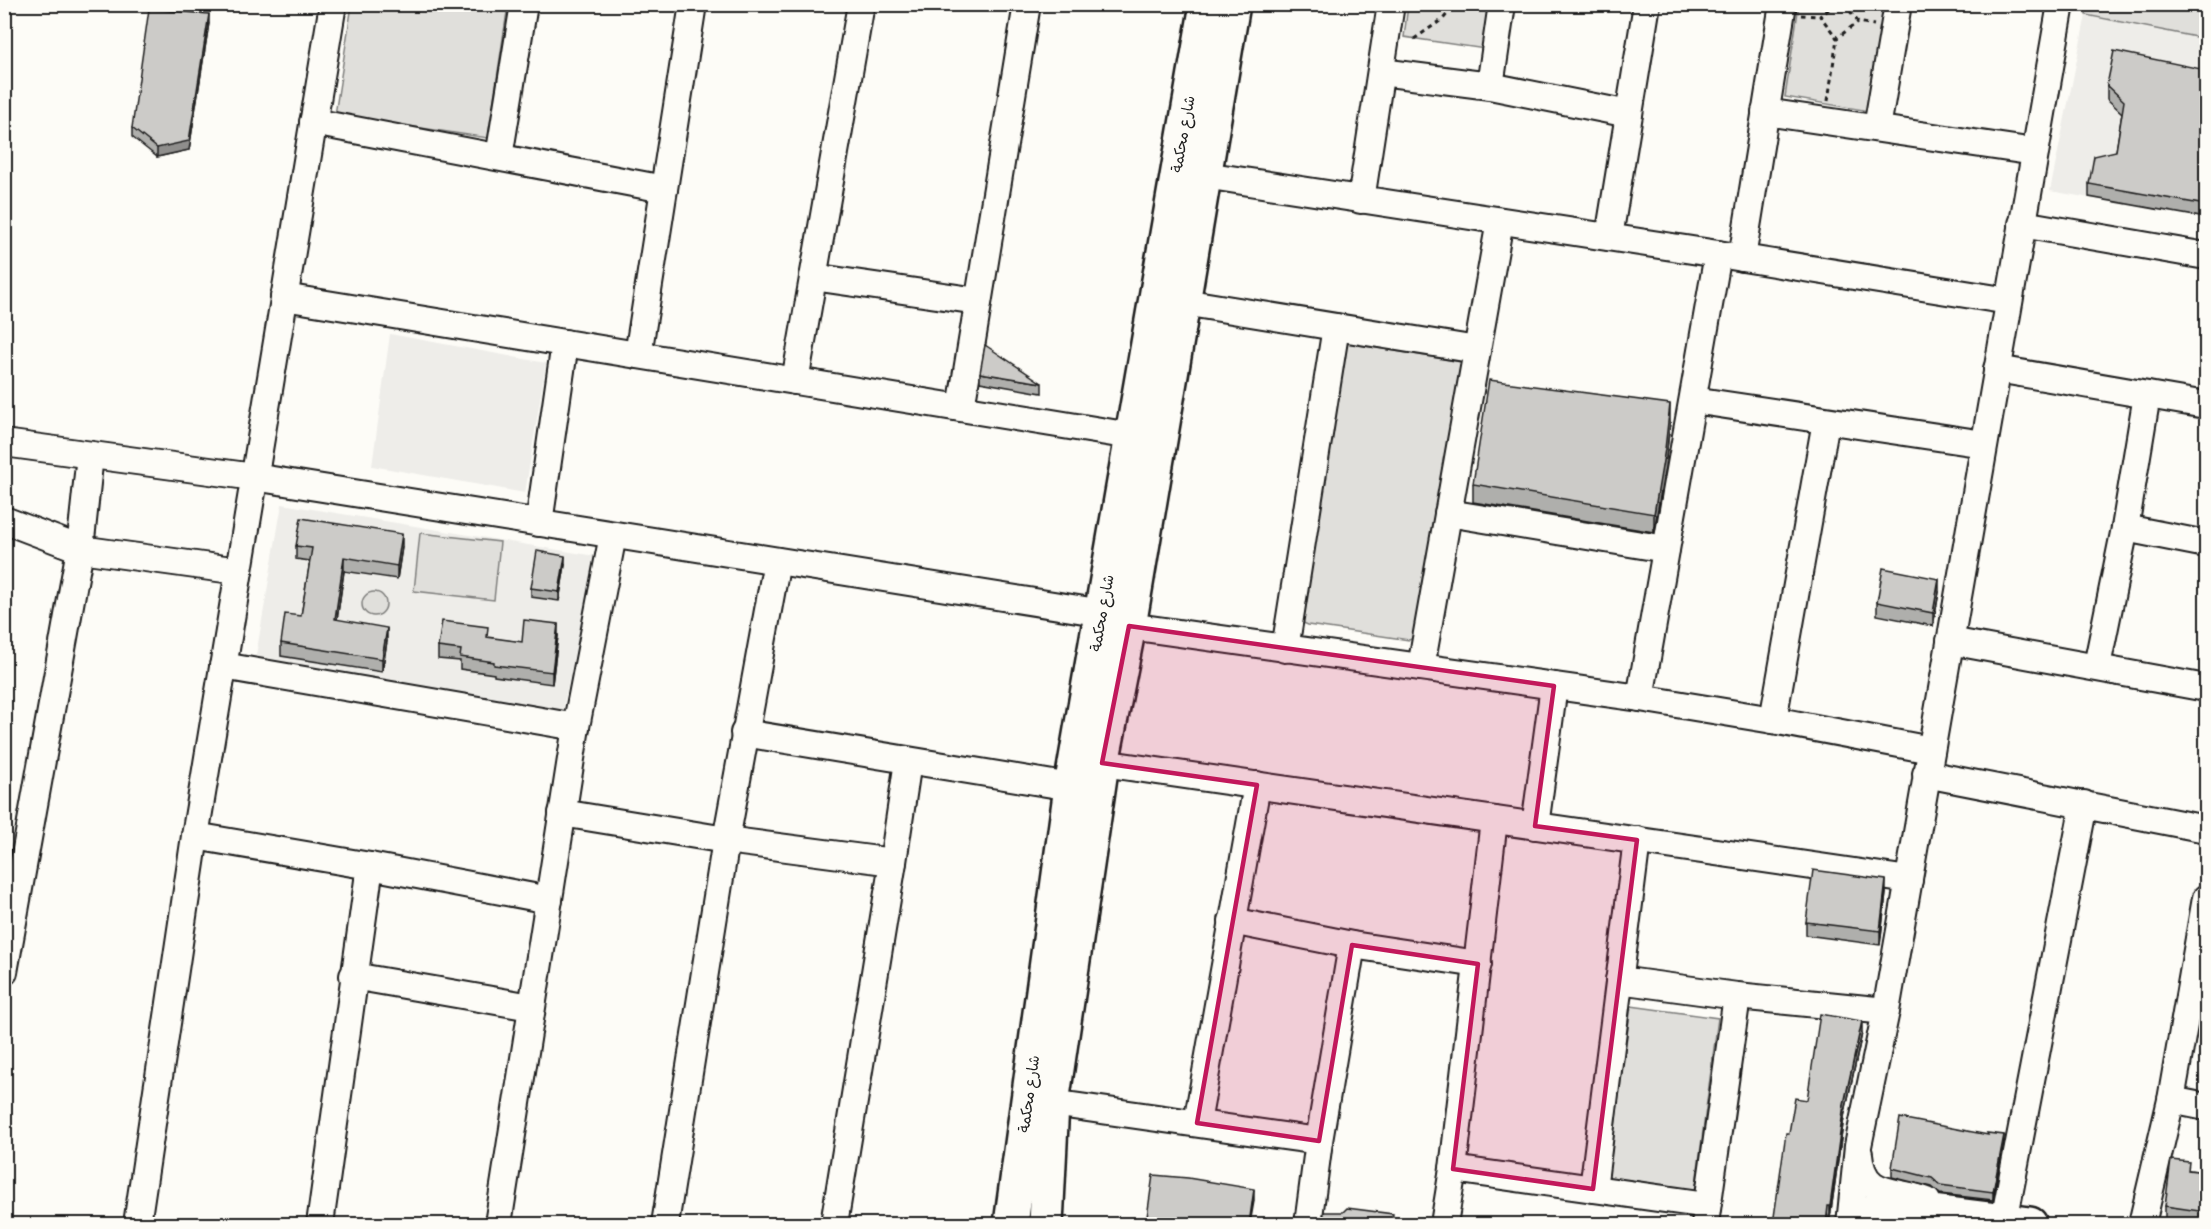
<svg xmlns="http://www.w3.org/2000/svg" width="2211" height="1229" viewBox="0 0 2211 1229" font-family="'Balsamiq Sans','Playpen Sans Arabic',sans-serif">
<rect width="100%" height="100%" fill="#fdfcf7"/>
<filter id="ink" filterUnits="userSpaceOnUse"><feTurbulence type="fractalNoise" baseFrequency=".0167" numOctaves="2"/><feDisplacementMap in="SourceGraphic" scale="12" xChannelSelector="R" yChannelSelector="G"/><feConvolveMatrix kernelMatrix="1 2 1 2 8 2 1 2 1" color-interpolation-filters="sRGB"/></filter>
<g filter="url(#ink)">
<g fill="#eeede9">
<polygon points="2086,15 2206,39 2206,218 2050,191"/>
<polygon points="390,334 546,363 525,493 372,466"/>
<polygon points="282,504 595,556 562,714 255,661"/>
</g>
<g fill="#e0dfdb" stroke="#7e7e7c" stroke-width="1.5">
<polygon points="352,5 508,5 488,138 335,115"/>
<polygon points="1408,5 1491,5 1485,49 1404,37"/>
<polygon points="1799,5 1885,5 1869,111 1785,97"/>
<polygon points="2087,5 2206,5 2206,39 2086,15"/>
<polygon points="1347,343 1461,362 1414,638 1409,640 1308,625 1301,622"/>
<polygon points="420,533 500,542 494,600 414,591"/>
<circle cx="374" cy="604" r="12"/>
<polygon points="1631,1006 1718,1018 1695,1191 1608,1179"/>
</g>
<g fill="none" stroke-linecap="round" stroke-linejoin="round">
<g stroke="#1c1c1c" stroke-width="30">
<g id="minor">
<polyline points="1381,72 1490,86 1629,114"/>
<polyline points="1490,86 1502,4"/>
<polyline points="1765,112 2035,152"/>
<polyline points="313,122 664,189"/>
<polyline points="1877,128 1898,4"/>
<polyline points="499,157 524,4"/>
<polyline points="1204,175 1718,254 2009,301"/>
<polyline points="1361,200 1391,4"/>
<polyline points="2022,224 2206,256"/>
<polyline points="1609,237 1647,4"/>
<polyline points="1742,258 1783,4"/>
<polyline points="813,277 978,301"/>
<polyline points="284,297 1131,436"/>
<polyline points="1183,302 1477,350"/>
<polyline points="638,355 693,4"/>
<polyline points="1997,369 2206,405"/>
<polyline points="795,381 861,4"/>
<polyline points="1693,400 1984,444"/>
<polyline points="961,408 1027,4"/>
<polyline points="4,443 254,477 1103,613"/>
<polyline points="1448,513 1666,549"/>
<polyline points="4,520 80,549 239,571"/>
<polyline points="539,523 565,343"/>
<polyline points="2125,528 2206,544"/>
<polyline points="1129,626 1640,698 1773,720 1931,750"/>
<polyline points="1950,641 2206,688"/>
<polyline points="1285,649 1336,327"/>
<polyline points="223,666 576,727"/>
<polyline points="2097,666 2125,528 2147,395"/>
<polyline points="1421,667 1500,221"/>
<polyline points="1640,698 1718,254"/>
<polyline points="1773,720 1826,421"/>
<polyline points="744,733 1071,787"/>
<polyline points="1102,763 1909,880"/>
<polyline points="1926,774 2206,829"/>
<polyline points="562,813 726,840 893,862"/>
<polyline points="1535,826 1554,686"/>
<polyline points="195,836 370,866 549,900"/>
<polyline points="1232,921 1352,945 1478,964"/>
<polyline points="4,972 80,549 90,455"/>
<polyline points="353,976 531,1007"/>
<polyline points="1619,980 1737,996 1886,1011"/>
<polyline points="2171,1100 2206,1107"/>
<polyline points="1052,1103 1319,1141"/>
<polyline points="1197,1123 1257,785"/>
<path d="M 1859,1154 C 1863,1200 1896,1188 1927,1201"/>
<polyline points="1453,1169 1707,1205"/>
<polyline points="1593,1189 1637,840"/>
<polyline points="2004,1221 2084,804"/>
<polyline points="137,1224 195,836 333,4"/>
<polyline points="320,1224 370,866"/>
<polyline points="498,1224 576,727 613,535"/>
<polyline points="665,1224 726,840 777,561"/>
<polyline points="834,1224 893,862 908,761"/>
<polyline points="1308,1224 1319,1141 1352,945"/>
<polyline points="1444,1224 1453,1169 1494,820"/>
<polyline points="1705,1224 1737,996"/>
<polyline points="1850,1224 1858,1146 1886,1011 2061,4"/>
<polyline points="2142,1224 2171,1100 2206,898"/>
</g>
</g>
<g stroke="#1c1c1c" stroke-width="38">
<g id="major">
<polyline points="1011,1224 1071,787 1207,4"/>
<polyline points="1046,1224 1052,1103 1102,763 1129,626 1233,4"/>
<polyline points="1856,1224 1864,1216 1875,1210 1925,1211 2030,1224"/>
</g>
</g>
<g stroke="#1c1c1c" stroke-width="3" stroke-dasharray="4.5 4.5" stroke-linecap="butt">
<polyline points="1836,4 1820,16 1837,38 1858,22"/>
<polyline points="1845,4 1858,22 1874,25"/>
<polyline points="1801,15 1820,16"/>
<polyline points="1414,39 1443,19 1456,4"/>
<polyline points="1828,101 1837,38"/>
</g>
<use href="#minor" stroke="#fdfcf7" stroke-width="26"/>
<use href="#major" stroke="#fdfcf7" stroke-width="33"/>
</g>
<g fill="#afafac" stroke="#1c1c1c" stroke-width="1.5">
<polygon points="209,23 189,150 157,157 132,137 132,128"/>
<polygon points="2206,70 2206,218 2089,197 2089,184 2116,151 2122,113 2107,99 2107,85"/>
<polygon points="980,373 1042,383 1042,393 980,382"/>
<polygon points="1670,422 1665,467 1654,532 1473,502 1473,484"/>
<polygon points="296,546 402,547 397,579 344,571 337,620 387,641 382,672 281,656 281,643 301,616 310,561 296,559"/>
<polygon points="565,565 559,601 531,597 531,588"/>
<polygon points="1939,592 1933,626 1877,615 1877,602"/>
<polygon points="558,636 552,684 494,676 494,674 460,669 460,661 438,659 438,647 488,638 522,642"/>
<polygon points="1886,893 1880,945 1806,935 1806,922"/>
<polygon points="1862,1033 1844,1117 1830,1218 1828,1218 1807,1100"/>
<polygon points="2004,1144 1993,1200 1940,1194 1932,1187 1892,1177 1892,1168"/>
<polygon points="2189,1170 2206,1172 2206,1224 2165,1224 2165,1206"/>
</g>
<g fill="#8f8e8c" stroke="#1c1c1c" stroke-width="1.5">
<polygon points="209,14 209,23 189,150 157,157 157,148"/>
<polygon points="1670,404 1670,422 1665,467 1654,532 1654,514"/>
<polygon points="402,534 402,547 397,579 397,566"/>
<polygon points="565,556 565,565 559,601 559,592"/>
<polygon points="344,557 344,571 335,633 335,619"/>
<polygon points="1939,579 1939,592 1933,626 1933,613"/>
<polygon points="558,624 558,636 552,684 552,672"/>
<polygon points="387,628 387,641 382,672 382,659"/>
<polygon points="1886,880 1886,893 1880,945 1880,931"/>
<polygon points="1862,1021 1862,1033 1844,1117 1830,1218 1830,1206 1844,1104"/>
<polygon points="2004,1135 2004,1144 1993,1200 1993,1192"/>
<polygon points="1254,1189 1254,1201 1250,1224 1249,1224"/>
</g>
<g fill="#cccbc8" stroke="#1c1c1c" stroke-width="1.5">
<polygon points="149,9 209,14 189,141 157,148 132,128"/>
<polygon points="2114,51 2206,70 2206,205 2089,184 2094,156 2116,151 2124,101 2107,85"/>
<polygon points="985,345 1042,383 980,373"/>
<polygon points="1489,380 1670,404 1665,449 1654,514 1473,484"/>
<polygon points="301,518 402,534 397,566 344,557 335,619 387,628 382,659 281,643 285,614 301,616 312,548 296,546"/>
<polygon points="537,551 565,556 559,592 531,588"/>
<polygon points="1883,568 1939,579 1933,613 1877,602"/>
<polygon points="524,620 558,624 552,672 494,665 494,662 460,657 461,650 438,647 442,621 488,627 487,637 522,642"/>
<polygon points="1813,870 1886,880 1880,931 1806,922"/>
<polygon points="1820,1014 1862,1021 1844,1104 1830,1206 1828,1206 1826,1224 1773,1224 1786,1133 1789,1133 1795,1098 1807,1100"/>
<polygon points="1900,1118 1988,1135 1987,1133 2004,1135 1993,1192 1940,1185 1932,1178 1892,1168"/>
<polygon points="2171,1160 2189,1162 2188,1170 2206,1172 2206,1212 2165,1206"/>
<polygon points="1153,1175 1188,1178 1254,1189 1249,1224 1146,1224"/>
<polygon points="1347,1208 1393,1214 1392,1224 1323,1224 1324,1212 1343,1212"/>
</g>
</g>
<path fill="#c2185b" fill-opacity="0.2" stroke="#c2185b" stroke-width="4.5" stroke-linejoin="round" d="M 1129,626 L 1554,686 L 1535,826 L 1637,840 L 1593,1189 L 1453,1169 L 1478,964 L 1352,945 L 1319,1141 L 1197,1123 L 1257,785 L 1102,763 Z"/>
<g text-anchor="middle" stroke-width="6" stroke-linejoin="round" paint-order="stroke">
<g font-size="15" fill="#1c1c1c" stroke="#fdfcf7">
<text transform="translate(1183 134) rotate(-80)" y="5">شارع محكمة</text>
<text transform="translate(1102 613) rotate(-80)" y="5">شارع محكمة</text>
<text transform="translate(1029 1094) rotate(-82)" y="5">شارع محكمة</text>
</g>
</g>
<rect width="2211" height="1229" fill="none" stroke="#fdfcf7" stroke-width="24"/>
<rect x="12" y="12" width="2187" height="1205" fill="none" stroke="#1c1c1c" stroke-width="2" filter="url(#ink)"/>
</svg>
